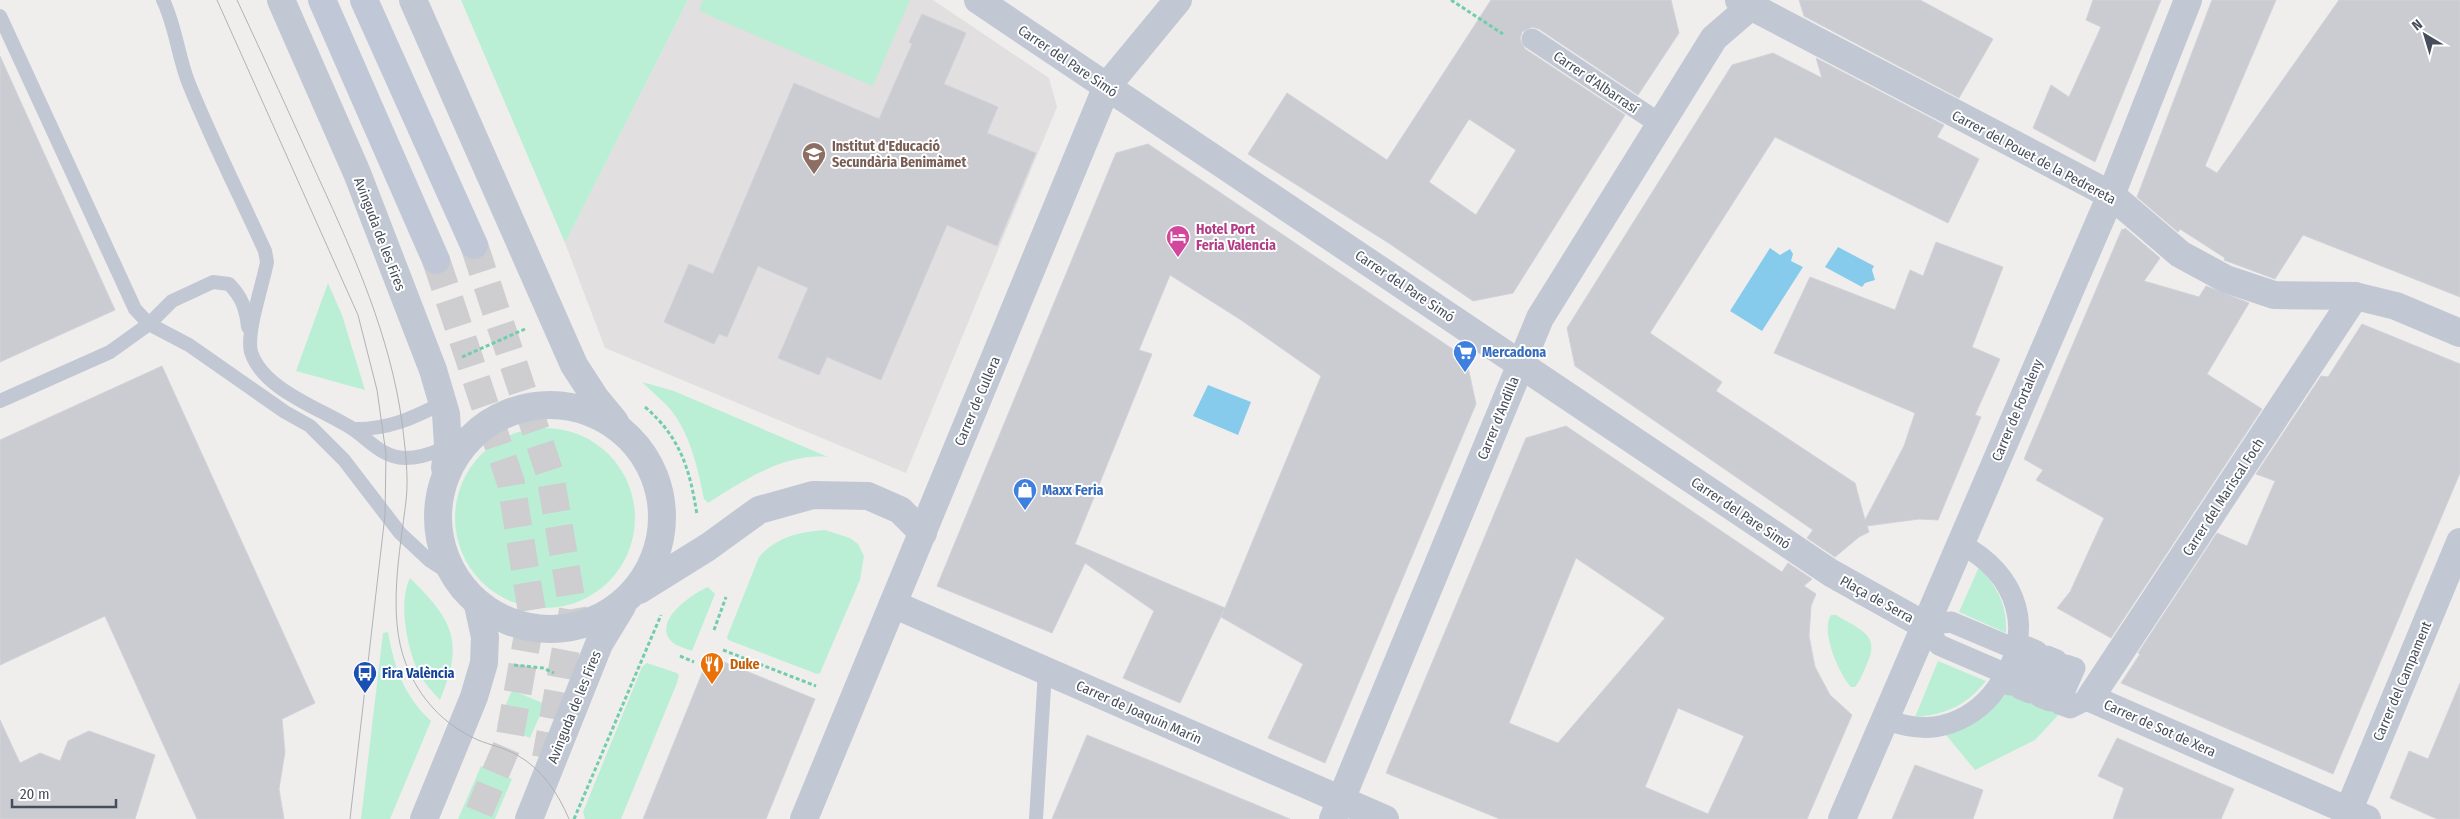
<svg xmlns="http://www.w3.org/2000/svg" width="2460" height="819" viewBox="0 0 2460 819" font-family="'Fira Sans Condensed',sans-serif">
<rect width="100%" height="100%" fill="#f0eeed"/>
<polygon fill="#e1dfdf" points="688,0 933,0 1049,78 1057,107 906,473 605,348 565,243"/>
<g fill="#bbefd5">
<polygon points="461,0 688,0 565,243"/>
<polygon points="703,0 910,0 873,86 699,11"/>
<polygon points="328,283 342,315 365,390 296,371"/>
<path d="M 642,382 L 674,391 L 828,457 C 784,453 743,481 708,503 L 704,499 C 698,469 690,433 670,409 C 661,399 651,391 642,382 Z"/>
<circle cx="545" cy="518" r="90"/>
<path d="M 825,530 L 850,538 L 858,544 L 864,556 L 860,580 L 820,673 L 817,674 L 728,640 L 727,637 L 759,557 C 776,537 799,532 825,530 Z"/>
<path d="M 1979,567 C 1997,587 2007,604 2006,633 L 1959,612 Z"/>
<path d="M 410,578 C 453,620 465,642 440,700 C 431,690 422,681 417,669 C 407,647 398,600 410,578 Z"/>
<path d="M 708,587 L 715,594 L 692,651 C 685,648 675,646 671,641 C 653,620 692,594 708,587 Z"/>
<path d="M 1831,615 L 1836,615 C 1860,630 1882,634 1866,666 C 1863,673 1860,681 1855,687 L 1851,687 C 1839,674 1820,631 1831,615 Z"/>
<path d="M 388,632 C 394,667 404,696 431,721 L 390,819 L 361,819 L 383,633 Z"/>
<path d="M 1938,661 L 1986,681 C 1967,705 1945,715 1915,717 Z"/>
<polygon points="647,663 677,673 679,675 677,683 621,819 585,819 583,812 642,667"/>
<path d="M 2010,689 L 2062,711 L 2035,740 L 1975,770 L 1946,735 C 1974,723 1990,713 2010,689 Z"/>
<polygon points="512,690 545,704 530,738 497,725"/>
<polygon points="481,766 512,779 495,819 458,819"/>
</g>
<g fill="#87cbec">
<polygon points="1838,247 1874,266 1872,270 1875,280 1865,283 1862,287 1825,267"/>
<polygon points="1770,248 1780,255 1790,249 1793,254 1791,261 1803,267 1762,331 1730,311"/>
<polygon points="1208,385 1251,402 1238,435 1193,416"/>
</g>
<g fill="#caccd2" stroke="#d1d3d9" fill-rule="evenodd">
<path d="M 1491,0 L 1671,0 L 1679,33 L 1638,95 L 1539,29 L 1532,27 L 1522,32 L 1520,39 L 1525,49 L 1625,115 L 1513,293 L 1473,301 L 1390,244 L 1248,154 L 1287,93 L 1387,160 ZM 1469,119 L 1516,150 L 1476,215 L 1429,182 Z"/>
<polygon points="1799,0 1920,0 1993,39 1959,98 1804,16"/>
<polygon points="2093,0 2161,0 2095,162 2033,128 2051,85 2069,97 2101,27 2086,20"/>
<polygon points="2212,0 2276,0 2205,166 2217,173 2339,0 2460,0 2460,297 2303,235 2275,279 2224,260 2225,258 2180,229 2178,232 2137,197"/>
<polygon points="922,14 966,33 944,84 998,107 987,133 1036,153 997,246 947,225 881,380 827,357 819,375 778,358 808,288 758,266 727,337 719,334 714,344 664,322 689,264 713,274 794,83 879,119 912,44 909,42"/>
<polygon points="1773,53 1822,78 1816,58 1944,125 1937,137 1979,159 1948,223 1775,137 1650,333 1722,382 1716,391 1855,483 1865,520 1904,446 1915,413 1774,353 1810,277 1895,310 1910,270 1923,276 1936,242 2003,267 1972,347 2000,359 1975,415 1981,417 1938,520 1919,519 1867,526 1869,532 1859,537 1835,557 1807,538 1813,530 1575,366 1567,328 1732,65"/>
<polygon points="0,56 115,310 0,362"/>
<path d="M 1148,144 L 1466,358 L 1476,404 L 1325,763 L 1268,738 L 1303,664 L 1221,617 L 1224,610 L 1180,703 L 1123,678 L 1154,611 L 1085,563 L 1052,633 L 937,586 L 1116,153 ZM 1170,275 L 1241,320 L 1321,376 L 1225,608 L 1075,544 L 1152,354 L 1139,350 Z"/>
<polygon points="2125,228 2160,258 2144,281 2199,297 2206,286 2249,303 2207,374 2262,409 2111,638 2057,608 2070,592 2104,518 2036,480 2043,470 2024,459 2122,229 2124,230"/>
<polygon points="2362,324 2460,364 2460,473 2333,774 2121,683 2140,654 2138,653 2217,533 2247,546 2275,481 2256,474 2321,376 2328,377"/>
<polygon points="162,366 315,703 282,719 285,752 279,789 284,819 197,819 105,616 0,665 0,440"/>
<path d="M 1566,426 L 1782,572 L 1788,563 L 1812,579 L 1804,586 L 1816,594 L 1811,606 L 1809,636 L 1815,667 L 1830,695 L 1852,715 L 1807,819 L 1500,819 L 1386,773 L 1526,438 ZM 1576,558 L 1665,618 L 1558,743 L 1509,723 ZM 1678,708 L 1744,736 L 1708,814 L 1645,787 Z"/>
<polygon points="709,656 815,699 766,819 643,819"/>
<polygon points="2460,683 2460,819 2437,819 2390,798 2409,751 2428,759"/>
<polygon points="0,720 20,763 40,753 60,761 68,741 89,731 155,755 135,819 0,819"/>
<polygon points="1087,735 1156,763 1290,819 1052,819"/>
<polygon points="2117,738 2234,789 2221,819 2113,819 2124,788 2098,776"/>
<polygon points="1915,765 1983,790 1973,819 1892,819"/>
</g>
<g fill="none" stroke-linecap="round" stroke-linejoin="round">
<g stroke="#ceced0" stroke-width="28" stroke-dasharray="28 14" stroke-linecap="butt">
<polyline points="474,245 550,474 573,610 546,758"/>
<polyline points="436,260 511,483 532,612 509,741 476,819"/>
</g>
<g stroke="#72cdab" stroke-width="3" stroke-dasharray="4 2.5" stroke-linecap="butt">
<polyline points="1451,0 1503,34"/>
<polyline points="462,357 525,329"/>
<path d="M 645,407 C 681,438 690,470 697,515"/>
<polyline points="714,630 726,597"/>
<polyline points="723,650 816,686"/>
<polyline points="680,656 694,662"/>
<polyline points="514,665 543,668 554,673"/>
<polyline points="574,819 661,615"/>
</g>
<g stroke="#c1c8d3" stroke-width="14">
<path d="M 163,0 C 176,27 178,57 189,84 C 212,141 240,196 265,251 L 267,262 C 263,284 246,332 251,352 C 263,390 322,409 353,429 C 370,441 382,457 405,458 C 433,458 459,440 482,426"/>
<polyline points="0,16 135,309 149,324 189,345 285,412 310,426 344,460 400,533 429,560 454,576"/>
<path d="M 0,401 L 110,352 L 149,324 L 172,301 L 213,282 L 229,284 C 242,297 246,309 248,327"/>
<path d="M 353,429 C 387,430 414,418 444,402"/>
<polyline points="1036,819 1045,671"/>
</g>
<g stroke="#c1c8d3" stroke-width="21">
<polyline points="1532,39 1660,124"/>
<polyline points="2018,648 2008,646 1951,622 1924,625 1939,645 1997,670 2010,685 2028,647 2037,651 2020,689 2030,693 2047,656 2057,660 2040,697 2050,701 2066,665 2075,668 2059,704 2070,708 2090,698"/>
<path d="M 1884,719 C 1903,726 1924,731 1944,725 C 1965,720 1984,706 1996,689 C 2038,633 2019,574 1959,543"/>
</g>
<g stroke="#c1c8d3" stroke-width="28">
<polyline points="281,0 357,173 433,370 446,414 448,445 445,468"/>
<polyline points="413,0 574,365 596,399 615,422"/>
<polyline points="978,0 1831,573 1924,625"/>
<polyline points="1739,0 2111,195 2180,254 2226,279 2274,295 2355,296 2396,306 2460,333"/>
<polyline points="2355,296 2090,698 2367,819"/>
<circle cx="550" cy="517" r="112"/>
<polyline points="639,590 708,547 759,510 813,495 868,496 900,510 923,533"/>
<polyline points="893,604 1385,819"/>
<polyline points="424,819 474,697 484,663 485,637 478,605"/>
<polyline points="529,819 599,644 622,606"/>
<polyline points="804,819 1107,86 1178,0"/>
<polyline points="1333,819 1540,318 1714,38 1750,7 1754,0"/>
<polyline points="1842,819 2111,195 2188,0"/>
<polyline points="2345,819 2460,542"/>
</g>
<g stroke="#c0c8d7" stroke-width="28">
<polyline points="322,0 436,260"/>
<polyline points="364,0 474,245"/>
</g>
<g stroke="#afb2b8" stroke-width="1">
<polyline points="217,0 358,315 377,390 386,454 385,515 350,819"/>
<path d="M 237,0 C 265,60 292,119 319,179 C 355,257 390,336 402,422 C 405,447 409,476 406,501 C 400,551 387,616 406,664 C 419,698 444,725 478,740 C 490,745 505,748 517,755 C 542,769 558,793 569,819"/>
</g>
</g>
<defs>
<g id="school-pin" transform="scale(1.25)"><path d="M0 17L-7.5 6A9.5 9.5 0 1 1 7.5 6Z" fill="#8d6e63" stroke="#fff"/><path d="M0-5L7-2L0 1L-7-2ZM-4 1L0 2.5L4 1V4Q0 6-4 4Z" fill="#fff"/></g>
<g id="hotel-pin" transform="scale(1.25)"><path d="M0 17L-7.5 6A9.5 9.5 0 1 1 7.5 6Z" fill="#d1479c" stroke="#fff"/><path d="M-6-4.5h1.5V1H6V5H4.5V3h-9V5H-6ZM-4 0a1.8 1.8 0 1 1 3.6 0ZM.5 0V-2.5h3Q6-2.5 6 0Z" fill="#fff"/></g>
<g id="supermarket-pin" transform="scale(1.25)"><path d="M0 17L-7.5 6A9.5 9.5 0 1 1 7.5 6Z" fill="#3f7fe0" stroke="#fff"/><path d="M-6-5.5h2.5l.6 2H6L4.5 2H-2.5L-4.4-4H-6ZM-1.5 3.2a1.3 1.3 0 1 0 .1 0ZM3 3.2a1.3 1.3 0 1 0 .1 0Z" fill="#fff"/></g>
<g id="shop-pin" transform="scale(1.25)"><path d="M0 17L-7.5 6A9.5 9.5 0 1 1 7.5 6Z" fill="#3f7fe0" stroke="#fff"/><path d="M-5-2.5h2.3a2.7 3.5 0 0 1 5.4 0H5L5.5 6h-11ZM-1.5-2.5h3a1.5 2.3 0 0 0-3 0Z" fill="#fff"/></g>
<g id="restaurant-pin" transform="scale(1.25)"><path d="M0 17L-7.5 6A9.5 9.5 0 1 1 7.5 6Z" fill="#e8710a" stroke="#fff"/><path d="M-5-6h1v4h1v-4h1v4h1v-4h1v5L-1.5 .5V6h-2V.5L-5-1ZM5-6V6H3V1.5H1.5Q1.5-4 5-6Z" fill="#fff"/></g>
<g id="bus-pin" transform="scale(1.25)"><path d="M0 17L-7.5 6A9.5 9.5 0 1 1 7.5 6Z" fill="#1a4fb4" stroke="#fff"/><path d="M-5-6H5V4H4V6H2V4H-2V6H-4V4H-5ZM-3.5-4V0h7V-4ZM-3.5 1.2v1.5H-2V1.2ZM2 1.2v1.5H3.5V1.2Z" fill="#fff"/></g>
</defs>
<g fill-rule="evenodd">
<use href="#school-pin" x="814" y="154"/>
<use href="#hotel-pin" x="1178" y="237"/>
<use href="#supermarket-pin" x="1465" y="352"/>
<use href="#shop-pin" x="1025" y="490"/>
<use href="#restaurant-pin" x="712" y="664"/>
<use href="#bus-pin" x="365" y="673"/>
</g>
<g text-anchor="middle" stroke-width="4" stroke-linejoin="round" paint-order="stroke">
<g font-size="14" fill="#464e5b" stroke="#fff">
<text transform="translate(1068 61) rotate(34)" y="5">Carrer del Pare Simó</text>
<text transform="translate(1596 82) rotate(34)" y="5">Carrer d'Albarrasí</text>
<text transform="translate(2034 157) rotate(28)" y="5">Carrer del Pouet de la Pedrereta</text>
<text transform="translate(380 234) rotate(69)" y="5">Avinguda de les Fires</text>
<text transform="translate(1405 286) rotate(34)" y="5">Carrer del Pare Simó</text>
<text transform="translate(977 401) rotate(-67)" y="5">Carrer de Cullera</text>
<text transform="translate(2017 410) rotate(-67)" y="5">Carrer de Fortaleny</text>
<text transform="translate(1498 418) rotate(-68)" y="5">Carrer d'Andilla</text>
<text transform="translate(2223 497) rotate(-57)" y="5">Carrer del Mariscal Foch</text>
<text transform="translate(1741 513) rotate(34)" y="5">Carrer del Pare Simó</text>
<text transform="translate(1877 599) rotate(29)" y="5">Plaça de Serra</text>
<text transform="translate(2402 681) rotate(-67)" y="5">Carrer del Campament</text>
<text transform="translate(574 707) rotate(-68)" y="5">Avinguda de les Fires</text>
<text transform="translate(1139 712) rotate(24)" y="5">Carrer de Joaquín Marín</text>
<text transform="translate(2160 728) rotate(24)" y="5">Carrer de Sot de Xera</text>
</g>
<g font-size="14" font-weight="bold" fill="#785e54" stroke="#fff" text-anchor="start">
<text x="832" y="151">Institut d'Educació<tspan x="832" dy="16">Secundària Benimàmet</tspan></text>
</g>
<g font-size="14" font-weight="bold" fill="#b23c85" stroke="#fff" text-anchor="start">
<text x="1196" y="234">Hotel Port<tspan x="1196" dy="16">Feria Valencia</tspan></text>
</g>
<g font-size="14" font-weight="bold" fill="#366cbe" stroke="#fff" text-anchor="start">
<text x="1482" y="357">Mercadona</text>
<text x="1042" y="495">Maxx Feria</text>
</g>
<g font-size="14" font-weight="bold" fill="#c56008" stroke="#fff" text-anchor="start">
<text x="730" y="669">Duke</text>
</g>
<g font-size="14" font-weight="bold" fill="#164399" stroke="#fff" text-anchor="start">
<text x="382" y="678">Fira València</text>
</g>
</g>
<g transform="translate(2425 35) rotate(322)" stroke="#ffffff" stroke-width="4" paint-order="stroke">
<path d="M0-4L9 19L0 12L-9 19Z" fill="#464e5b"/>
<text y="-8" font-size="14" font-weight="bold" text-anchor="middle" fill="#464e5b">N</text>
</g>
<path d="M12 799v8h104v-8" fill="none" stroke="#464e5b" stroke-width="2.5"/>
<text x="20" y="799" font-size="15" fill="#464e5b" stroke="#ffffff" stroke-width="4" paint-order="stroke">20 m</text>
</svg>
